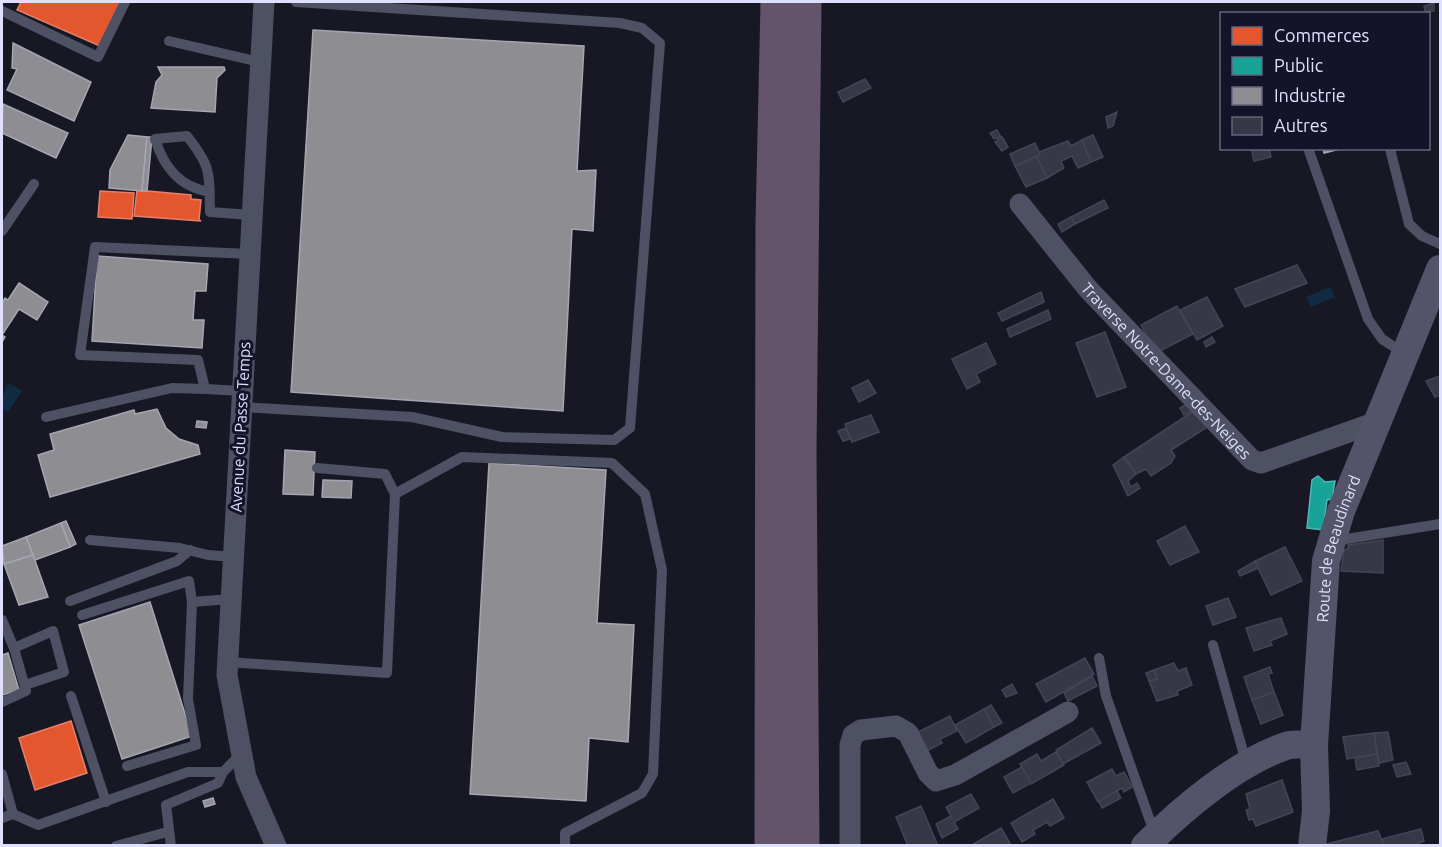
<svg xmlns="http://www.w3.org/2000/svg" width="1442" height="847" viewBox="0 0 1442 847" font-family="Ubuntu,sans-serif">
<rect width="100%" height="100%" fill="#181825"/>
<g fill="#112b43">
<polygon points="1330,287 1335,297 1311,307 1306,297"/>
<polygon points="9,383 22,391 8,412 2,409 2,397"/>
</g>
<g fill="#e4572e" stroke="#e2806c" stroke-width="1.5">
<polygon points="21,2 120,2 100,46 17,10"/>
<polygon points="137,190 191,195 191,199 201,200 199,220 201,221 134,216"/>
<polygon points="100,191 134,193 132,219 98,217"/>
<polygon points="71,721 87,773 35,790 19,738"/>
</g>
<polygon fill="#17a398" stroke="#53b5b6" stroke-width="1.5" points="1318,476 1325,482 1335,481 1332,499 1327,500 1323,530 1307,528 1312,480"/>
<g fill="#8d8d92" stroke="#a5a6b2" stroke-width="1.5">
<polygon points="313,30 584,46 577,171 596,170 593,231 572,229 563,411 291,392"/>
<polygon points="13,43 91,82 74,121 7,90 17,69 12,68"/>
<polygon points="158,67 224,67 225,70 217,78 215,112 151,108 156,82 162,75"/>
<polygon points="3,104 68,133 56,158 2,133"/>
<polygon points="128,135 147,137 142,191 109,188 110,170"/>
<polygon points="147,137 152,137 147,191 142,191"/>
<polygon points="1323,148 1344,148 1324,153"/>
<polygon points="97,256 208,264 206,291 195,291 193,320 204,320 202,348 92,341"/>
<polygon points="19,283 48,302 37,320 19,309 2,335 5,337 2,342 2,303 5,298 8,300"/>
<polygon points="157,409 166,428 179,439 198,445 200,454 50,497 38,455 54,450 50,434 134,410 135,414"/>
<polygon points="197,421 207,422 206,428 196,427"/>
<polygon points="285,450 315,452 313,495 283,494"/>
<polygon points="489,463 606,470 597,623 634,625 628,742 589,738 586,801 470,794"/>
<polygon points="323,480 352,481 351,498 322,497"/>
<polygon points="66,521 76,544 70,547 61,523"/>
<polygon points="61,523 70,547 35,560 26,537"/>
<polygon points="26,537 33,555 4,564 2,546"/>
<polygon points="33,555 48,597 19,605 4,564"/>
<polygon points="150,602 192,736 122,759 79,625"/>
<polygon points="8,653 19,690 2,695 2,655"/>
<polygon points="213,798 215,804 205,807 203,801"/>
</g>
<g fill="#373746" stroke="#454457" stroke-width="1.5">
<polygon points="1434,3 1434,11 1425,12 1424,6"/>
<polygon points="865,79 871,88 843,102 838,92"/>
<polygon points="1117,112 1113,126 1108,128 1106,117"/>
<polygon points="997,130 1001,137 994,139 990,133"/>
<polygon points="1093,135 1103,157 1091,162 1082,140"/>
<polygon points="1002,137 1008,147 1002,151 995,142"/>
<polygon points="1082,140 1091,162 1078,168 1072,156 1061,161 1064,168 1047,178 1037,157 1039,152 1068,141 1071,146"/>
<polygon points="1035,143 1040,154 1015,166 1010,154"/>
<polygon points="1251,148 1269,148 1271,157 1254,161"/>
<polygon points="1037,157 1047,178 1026,187 1015,166"/>
<polygon points="1104,200 1108,208 1075,224 1071,217"/>
<polygon points="1071,217 1075,224 1062,232 1058,224"/>
<polygon points="1297,265 1307,283 1245,307 1235,289"/>
<polygon points="1041,292 1044,302 1002,321 998,313"/>
<polygon points="1207,297 1223,326 1197,340 1180,310"/>
<polygon points="1177,306 1193,334 1156,353 1141,325"/>
<polygon points="1048,310 1051,319 1010,337 1007,329"/>
<polygon points="1105,332 1126,387 1097,397 1076,343"/>
<polygon points="1212,337 1215,342 1206,347 1204,342"/>
<polygon points="986,343 996,364 976,374 980,382 967,389 952,359"/>
<polygon points="1440,376 1440,395 1435,397 1426,381"/>
<polygon points="868,380 876,393 859,402 852,388"/>
<polygon points="1189,403 1193,410 1184,415 1180,408"/>
<polygon points="1198,408 1212,424 1171,450 1175,456 1171,463 1151,476 1146,469 1136,474 1124,457"/>
<polygon points="871,415 879,432 852,442 845,424"/>
<polygon points="846,428 850,439 843,441 838,431"/>
<polygon points="1124,457 1136,474 1128,481 1131,487 1137,483 1140,488 1128,496 1113,465"/>
<polygon points="1185,526 1199,552 1170,565 1157,541"/>
<polygon points="1383,540 1383,573 1341,571 1344,550 1348,549 1348,545"/>
<polygon points="1285,547 1302,581 1271,595 1255,561"/>
<polygon points="1255,561 1258,568 1240,576 1238,571"/>
<polygon points="1228,598 1236,617 1213,625 1206,606"/>
<polygon points="1281,618 1287,634 1270,641 1272,645 1254,651 1246,628"/>
<polygon points="1085,658 1094,674 1046,702 1036,684"/>
<polygon points="1174,663 1178,671 1186,668 1192,685 1177,691 1178,695 1157,701 1149,681 1157,679 1154,670"/>
<polygon points="1270,667 1272,673 1268,674 1274,692 1252,700 1244,677"/>
<polygon points="1154,670 1157,679 1149,681 1146,673"/>
<polygon points="1092,676 1097,686 1068,701 1064,693"/>
<polygon points="1012,684 1017,693 1006,697 1002,690"/>
<polygon points="1274,692 1283,715 1261,724 1252,700"/>
<polygon points="991,705 1002,723 994,727 984,709"/>
<polygon points="984,709 994,727 966,743 955,725"/>
<polygon points="950,716 957,731 940,739 942,743 923,753 914,734"/>
<polygon points="1092,728 1101,743 1063,764 1056,750"/>
<polygon points="1388,732 1393,760 1379,763 1374,733"/>
<polygon points="1374,733 1377,754 1347,759 1343,737"/>
<polygon points="1056,752 1064,765 1031,784 1020,764 1037,754 1041,761"/>
<polygon points="1377,754 1379,766 1357,770 1355,758"/>
<polygon points="1406,762 1411,774 1397,777 1393,765"/>
<polygon points="1022,767 1031,783 1013,793 1004,777"/>
<polygon points="1112,769 1116,776 1124,772 1132,787 1124,792 1122,788 1098,802 1087,782"/>
<polygon points="1282,780 1293,812 1256,826 1253,819 1249,820 1246,810 1250,809 1246,794"/>
<polygon points="1117,791 1121,798 1102,808 1099,801"/>
<polygon points="971,794 979,808 954,822 958,829 942,838 936,824 951,816 946,807"/>
<polygon points="1053,799 1064,818 1050,826 1047,822 1033,830 1035,834 1022,842 1011,823"/>
<polygon points="921,806 938,846 908,846 896,817"/>
<polygon points="1001,828 1010,843 1006,846 970,846"/>
<polygon points="1421,829 1424,841 1411,846 1384,846 1382,839"/>
<polygon points="1378,831 1384,846 1324,846 1323,845"/>
</g>
<g fill="none" stroke-linecap="round" stroke-linejoin="round">
<g stroke="#4e5164" stroke-width="10">
<polyline points="2,11 98,57 125,2"/>
<polyline points="169,41 260,62"/>
<polyline points="1308,148 1368,319 1382,339 1405,354"/>
<polyline points="1390,149 1409,224 1422,236 1440,244"/>
<path d="M 210,192 C 179,187 164,167 155,139 L 187,136 C 212,168 209,172 210,212 L 251,215"/>
<polyline points="2,231 34,184"/>
<polyline points="242,391 205,389 198,360 80,355 95,247 249,254"/>
<polyline points="241,407 412,417 502,437 614,440 630,428 660,43 642,28 620,23 296,2"/>
<polyline points="46,417 172,388 205,389"/>
<polyline points="317,468 385,474 395,494"/>
<polyline points="90,540 180,548 208,555 233,557"/>
<polyline points="1334,541 1440,524"/>
<polyline points="70,601 177,561 190,550"/>
<polyline points="82,615 189,581 192,602"/>
<polyline points="2,620 14,648 26,691 2,702"/>
<polyline points="1213,645 1246,762"/>
<polyline points="14,648 53,631 64,672 25,685"/>
<polyline points="1099,658 1106,696 1154,832"/>
<polyline points="228,662 387,673 395,494 462,457 612,463 645,494 662,570 653,774 642,793 565,833 565,846"/>
<polyline points="71,696 106,802"/>
<polyline points="127,766 196,745 188,699 192,602 231,599"/>
<polyline points="2,774 13,814"/>
<polyline points="2,818 13,814 38,825 188,772 223,772 240,755"/>
<polyline points="116,846 167,832"/>
<polyline points="171,846 166,805 218,783 223,772"/>
</g>
<g stroke="#4e5164" stroke-width="21">
<polyline points="264,2 227,675 246,777 276,846"/>
<path id="s1" d="M 1020,204 L 1088,289 L 1252,460 L 1261,463 L 1377,422"/>
<polyline points="850,846 850,745 853,735 861,730 896,726 908,733 928,773 936,781 955,775 1068,712"/>
</g>
<g stroke="#53546a" stroke-width="28">
<path d="M 1145,846 C 1182,809 1236,763 1286,746 C 1294,743 1306,745 1314,745"/>
<path id="s2" d="M 1312,846 L 1316,811 L 1314,745 L 1326,561 L 1341,511 L 1440,269"/>
</g>
<g stroke="#63546b" stroke-width="33">
<polyline points="771,846 772,223 777,2"/>
<polyline points="803,846 800,453 805,2"/>
</g>
</g>
<g text-anchor="middle" stroke-width="6" stroke-linejoin="round" paint-order="stroke">
<g font-size="16" fill="#dee0fd" stroke="#13132a">
<text dy="6" stroke="none"><textPath href="#s1" startOffset="222">Traverse Notre-Dame-des-Neiges</textPath></text>
<text transform="translate(240 427) rotate(-87)" y="6">Avenue du Passe Temps</text>
<text dy="6" stroke="none"><textPath href="#s2" startOffset="300">Route de Beaudinard</textPath></text>
</g>
</g>
<rect width="1442" height="847" fill="none" stroke="#dee0fd" stroke-width="6"/>
<rect x="1220" y="12" width="210" height="138" fill="#13132a" stroke="#64657e" stroke-width="1.5"/>
<rect x="1232" y="27" width="30" height="18" fill="#e4572e" stroke="#64657e" stroke-width="1.5"/>
<text x="1274" y="42" font-size="18" fill="#dee0fd">Commerces</text>
<rect x="1232" y="57" width="30" height="18" fill="#17a398" stroke="#64657e" stroke-width="1.5"/>
<text x="1274" y="72" font-size="18" fill="#dee0fd">Public</text>
<rect x="1232" y="87" width="30" height="18" fill="#8d8d92" stroke="#64657e" stroke-width="1.5"/>
<text x="1274" y="102" font-size="18" fill="#dee0fd">Industrie</text>
<rect x="1232" y="117" width="30" height="18" fill="#373746" stroke="#64657e" stroke-width="1.5"/>
<text x="1274" y="132" font-size="18" fill="#dee0fd">Autres</text>
</svg>
